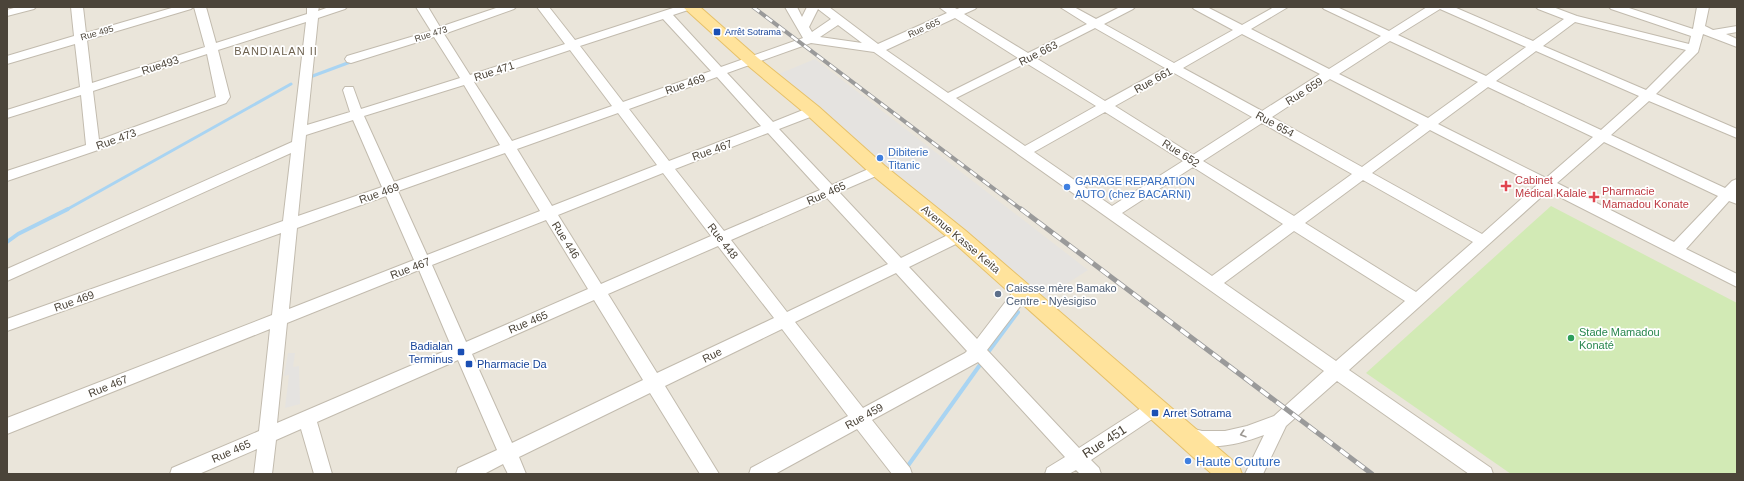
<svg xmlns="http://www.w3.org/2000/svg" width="1744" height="481" viewBox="0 0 1744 481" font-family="Arial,sans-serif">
<rect width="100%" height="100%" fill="#f6f3ec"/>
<rect fill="#eae5da" x="7" y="7" width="1730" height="467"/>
<polygon fill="#d2eab5" points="1551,206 1737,303 1737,474 1511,474 1366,373"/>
<g fill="#e5e3e0">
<polygon points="815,59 1088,270 1043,299 774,76"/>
<polygon points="288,353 295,353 293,367 299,366 300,404 285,408 289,375 284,376"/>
</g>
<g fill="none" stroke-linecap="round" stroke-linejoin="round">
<g stroke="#a9d4f2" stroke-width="3">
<polyline points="310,77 353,61"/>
<polyline points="66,210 291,84"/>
</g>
<g stroke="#a9d4f2" stroke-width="4">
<polyline points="7,242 18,234 68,209"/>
<polyline points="986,355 1018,312"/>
<polyline points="902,474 982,362"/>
</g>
<g stroke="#c2bbae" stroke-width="2">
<g id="minor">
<polygon points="17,7 36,7 34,9 7,16 7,10"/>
<path d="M 71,7 L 83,7 L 86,33 L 175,7 L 193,7 L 191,9 L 87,40 L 92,83 L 205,47 L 194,7 L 206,7 L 216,43 L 307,14 L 307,7 L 319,7 L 318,11 L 329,7 L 347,7 L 345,9 L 318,18 L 307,125 L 350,112 L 343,90 L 345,87 L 353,87 L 361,109 L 460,78 L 434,37 L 351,63 L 347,62 L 345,59 L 347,56 L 431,31 L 416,7 L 428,7 L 440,27 L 499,7 L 516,7 L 514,9 L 444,34 L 470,75 L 565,44 L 537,7 L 549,7 L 575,40 L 676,7 L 693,7 L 691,9 L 673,15 L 721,67 L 803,38 L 785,7 L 797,7 L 802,17 L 807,7 L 829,7 L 878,44 L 947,13 L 939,7 L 953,7 L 957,9 L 962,7 L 977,7 L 975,9 L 964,14 L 1028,53 L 1087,24 L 1060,7 L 1074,7 L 1096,19 L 1120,7 L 1135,7 L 1133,9 L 1104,24 L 1174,63 L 1233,30 L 1194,9 L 1192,7 L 1207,7 L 1242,25 L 1274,7 L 1288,7 L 1251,29 L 1329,69 L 1381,36 L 1324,9 L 1322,7 L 1337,7 L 1389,31 L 1427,7 L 1454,7 L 1533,41 L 1564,19 L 1538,9 L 1536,7 L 1553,7 L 1577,16 L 1689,44 L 1691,36 L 1611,9 L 1609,7 L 1626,7 L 1693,29 L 1697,7 L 1709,7 L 1705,26 L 1713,30 L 1737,26 L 1737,32 L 1726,34 L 1737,39 L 1737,47 L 1703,34 L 1698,52 L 1656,94 L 1737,129 L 1737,138 L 1649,101 L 1611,135 L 1725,188 L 1732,181 L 1737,179 L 1737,204 L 1729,201 L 1686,249 L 1737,274 L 1737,287 L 1548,191 L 1349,370 L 1491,468 L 1493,474 L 1469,474 L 1337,381 L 1286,426 L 1263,474 L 1245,474 L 1264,435 C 1237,445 1212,451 1184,441 L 1181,436 L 1184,431 L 1190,428 L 1202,431 L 1225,431 L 1247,426 L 1274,416 L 1324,371 L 874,52 L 811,43 L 727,73 L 773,122 L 808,108 L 818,108 L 819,111 L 818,114 L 779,129 L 832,185 L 873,167 L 878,165 L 883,167 L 885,170 L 883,173 L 839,192 L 901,258 L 954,232 L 959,231 L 964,232 L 966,236 L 964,240 L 909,267 L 977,339 L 1016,288 L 1022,286 L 1028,288 L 1030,292 L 1028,296 L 987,350 L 1079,448 L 1149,403 L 1155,401 L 1161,403 L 1164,408 L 1161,413 L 1091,460 L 1099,468 L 1101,474 L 1080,474 L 1076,470 L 1069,474 L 1045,474 L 1047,468 L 1065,457 L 978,362 L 872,420 L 910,468 L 912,474 L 892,474 L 857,429 L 775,474 L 749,474 L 751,468 L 848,416 L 782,329 L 665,386 L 719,474 L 700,474 L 650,393 L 519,457 L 526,474 L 508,474 L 503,464 L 484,474 L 456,474 L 458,468 L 497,450 L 458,360 L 317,422 L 332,474 L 314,474 L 301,429 L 276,440 L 272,474 L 254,474 L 257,449 L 199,474 L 170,474 L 172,468 L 259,431 L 270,329 L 7,434 L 7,418 L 272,315 L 281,233 L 7,331 L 7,319 L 283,221 L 291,153 L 7,281 L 7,269 L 292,142 L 306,22 L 218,50 L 230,97 L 226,103 L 98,150 L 7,181 L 7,171 L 86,145 L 81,95 L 7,118 L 7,110 L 80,87 L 75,44 L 7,64 L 7,56 L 74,36 ZM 818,9 L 831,19 L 812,32 L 809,27 ZM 1440,9 L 1526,47 L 1486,76 L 1398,35 ZM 955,18 L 1018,58 L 948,93 L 886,50 ZM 663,19 L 711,71 L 623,102 L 580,46 ZM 1575,22 L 1686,50 L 1646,90 L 1543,46 ZM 838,25 L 862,43 L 820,37 ZM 1095,28 L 1165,68 L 1105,101 L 1036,58 ZM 1242,34 L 1320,74 L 1262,111 L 1183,68 ZM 1390,41 L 1478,82 L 1428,118 L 1339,74 ZM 570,50 L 612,106 L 512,141 L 474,82 ZM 1536,51 L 1639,96 L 1601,130 L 1496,81 ZM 207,54 L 216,97 L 99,140 L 93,91 ZM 1026,63 L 1096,106 L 1025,146 L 956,98 ZM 1174,73 L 1252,117 L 1193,155 L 1115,106 ZM 717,77 L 761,126 L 669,161 L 629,109 ZM 1330,79 L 1419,125 L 1362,167 L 1272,117 ZM 464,85 L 500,145 L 394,182 L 364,116 ZM 1488,87 L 1593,137 L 1546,178 L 1438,124 ZM 1105,112 L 1183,161 L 1112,206 L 1034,152 ZM 618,113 L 657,165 L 552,206 L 517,149 ZM 353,120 L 382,187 L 298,216 L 306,135 ZM 1262,123 L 1352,174 L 1294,216 L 1203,161 ZM 1430,130 L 1537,185 L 1482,234 L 1372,173 ZM 768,133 L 820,190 L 724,231 L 675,169 ZM 1604,142 L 1718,196 L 1674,242 L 1557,183 ZM 505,153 L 540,211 L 427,255 L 398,191 ZM 1193,167 L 1283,224 L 1212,276 L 1122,213 ZM 663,173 L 711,236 L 601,284 L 558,215 ZM 1363,180 L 1473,242 L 1416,292 L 1305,223 ZM 386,196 L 414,260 L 289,309 L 297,228 ZM 827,198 L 888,264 L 787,312 L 731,240 ZM 546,220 L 588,289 L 466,342 L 432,265 ZM 1294,231 L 1405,301 L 1336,361 L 1224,283 ZM 718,246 L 774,318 L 657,373 L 608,294 ZM 419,270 L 452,348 L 277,423 L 287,323 ZM 896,273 L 967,351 L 965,353 L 863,408 L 795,322 ZM 594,300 L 643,380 L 512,443 L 472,354 Z"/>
</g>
</g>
<g stroke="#e6c16a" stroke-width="2">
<polygon id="major" points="683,7 700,7 758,58 819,107 885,166 966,231 1239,466 1242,474 1212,474 952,241 871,174 807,115 746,64"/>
</g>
<use href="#minor" fill="#fff" fill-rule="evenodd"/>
<use href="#major" fill="#ffe39c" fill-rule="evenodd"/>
<g stroke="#9a9a9a" stroke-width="4">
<polyline id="rail-far1" points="753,7 1022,210"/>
</g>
<g stroke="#9a9a9a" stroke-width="5">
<polyline id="rail" points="1021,209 1372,474"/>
</g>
<use href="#rail-far1" stroke="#fff" stroke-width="2.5" stroke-dasharray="8" stroke-linecap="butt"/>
<use href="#rail" stroke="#fff" stroke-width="3.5" stroke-dasharray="10" stroke-linecap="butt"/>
</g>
<defs><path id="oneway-chevron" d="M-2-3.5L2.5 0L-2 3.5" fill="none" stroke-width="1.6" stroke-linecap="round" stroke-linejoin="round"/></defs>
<use stroke="#9c9892" href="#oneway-chevron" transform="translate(1243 434) rotate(163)"/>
<g fill="#1a4fb4" stroke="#fff" stroke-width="1.5">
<rect x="713" y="28" width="8" height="8" rx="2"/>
<rect x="457" y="348" width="8" height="8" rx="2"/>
<rect x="465" y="360" width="8" height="8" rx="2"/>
<rect x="1151" y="409" width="8" height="8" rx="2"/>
</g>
<g fill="#3f7fe0" stroke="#fff" stroke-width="1.5">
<circle cx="880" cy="158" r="4"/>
<circle cx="1067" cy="187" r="4"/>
<circle cx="1188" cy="461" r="4"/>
</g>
<g fill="#e0444e" stroke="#fff" stroke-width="1.5">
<path d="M1504 180h4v4h4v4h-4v4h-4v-4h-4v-4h4z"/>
<path d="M1592 191h4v4h4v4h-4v4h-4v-4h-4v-4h4z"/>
</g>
<circle fill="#5c6f8a" stroke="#fff" stroke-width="1.5" cx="998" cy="294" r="4"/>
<circle fill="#2e9e5b" stroke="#fff" stroke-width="1.5" cx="1571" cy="338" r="4"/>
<g text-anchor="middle" stroke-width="3.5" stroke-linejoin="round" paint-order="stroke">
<g font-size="9" fill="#4b4439" stroke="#fff">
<text transform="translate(924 28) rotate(-24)" y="3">Rue 665</text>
<text transform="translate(97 33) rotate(-16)" y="3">Rue 495</text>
<text transform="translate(431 34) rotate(-18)" y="3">Rue 473</text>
</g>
<g font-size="9" fill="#164399" stroke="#fff" text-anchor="start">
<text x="725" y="35">Arrêt Sotrama</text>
</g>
<g font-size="11" letter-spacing="1" fill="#6e6250" stroke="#fff">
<text x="276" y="55">BANDIALAN II</text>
</g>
<g font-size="11" fill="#4b4439" stroke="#fff">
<text transform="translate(1038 53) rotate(-27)" y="4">Rue 663</text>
<text transform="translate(160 65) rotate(-18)" y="4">Rue493</text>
<text transform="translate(494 71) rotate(-18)" y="4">Rue 471</text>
<text transform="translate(1153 80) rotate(-29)" y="4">Rue 661</text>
<text transform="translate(685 84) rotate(-19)" y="4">Rue 469</text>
<text transform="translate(1304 91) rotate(-32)" y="4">Rue 659</text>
<text transform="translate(1275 124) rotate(29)" y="4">Rue 654</text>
<text transform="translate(116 139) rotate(-20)" y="4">Rue 473</text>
<text transform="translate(712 150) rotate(-20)" y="4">Rue 467</text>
<text transform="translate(1181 153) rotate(32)" y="4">Rue 652</text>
<text transform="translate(379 193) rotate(-20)" y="4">Rue 469</text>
<text transform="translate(826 193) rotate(-24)" y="4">Rue 465</text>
<text transform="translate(961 239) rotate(40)" y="4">Avenue Kasse Keita</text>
<text transform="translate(566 240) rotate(58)" y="4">Rue 446</text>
<text transform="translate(723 241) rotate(52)" y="4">Rue 448</text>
<text transform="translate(410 268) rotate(-21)" y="4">Rue 467</text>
<text transform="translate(74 301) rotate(-20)" y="4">Rue 469</text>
<text transform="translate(528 322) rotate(-23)" y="4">Rue 465</text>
<text transform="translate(712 355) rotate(-26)" y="4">Rue</text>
<text transform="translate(108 386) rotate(-22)" y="4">Rue 467</text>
<text transform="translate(864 416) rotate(-29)" y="4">Rue 459</text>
<text transform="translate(231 451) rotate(-24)" y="4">Rue 465</text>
</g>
<g font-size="11" fill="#366cbe" stroke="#fff" text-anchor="start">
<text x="888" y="156">Dibiterie<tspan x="888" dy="13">Titanic</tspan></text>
<text x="1075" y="185">GARAGE REPARATION<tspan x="1075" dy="13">AUTO (chez BACARNI)</tspan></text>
</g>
<g font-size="11" fill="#be3a42" stroke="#fff" text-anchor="start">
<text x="1515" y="184">Cabinet<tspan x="1515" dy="13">Médical Kalale</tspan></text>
<text x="1602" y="195">Pharmacie<tspan x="1602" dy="13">Mamadou Konate</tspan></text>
</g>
<g font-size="11" fill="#4e5e75" stroke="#fff" text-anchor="start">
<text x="1006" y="292">Caissse mère Bamako<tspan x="1006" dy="13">Centre - Nyèsigiso</tspan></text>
</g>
<g font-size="11" fill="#27864d" stroke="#fff" text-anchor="start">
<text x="1579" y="336">Stade Mamadou<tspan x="1579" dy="13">Konaté</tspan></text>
</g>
<g font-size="11" fill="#164399" stroke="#fff" text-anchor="start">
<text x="453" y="350" text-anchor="end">Badialan<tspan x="453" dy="13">Terminus</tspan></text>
<text x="477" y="368">Pharmacie Da</text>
<text x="1163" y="417">Arret Sotrama</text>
</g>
<g font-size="13" fill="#4b4439" stroke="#fff">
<text transform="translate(1104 441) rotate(-33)" y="5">Rue 451</text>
</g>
<g font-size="13" fill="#366cbe" stroke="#fff" text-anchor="start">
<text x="1196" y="466">Haute Couture</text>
</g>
</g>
<rect width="1744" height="481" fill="none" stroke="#4b4439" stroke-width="16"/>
</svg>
